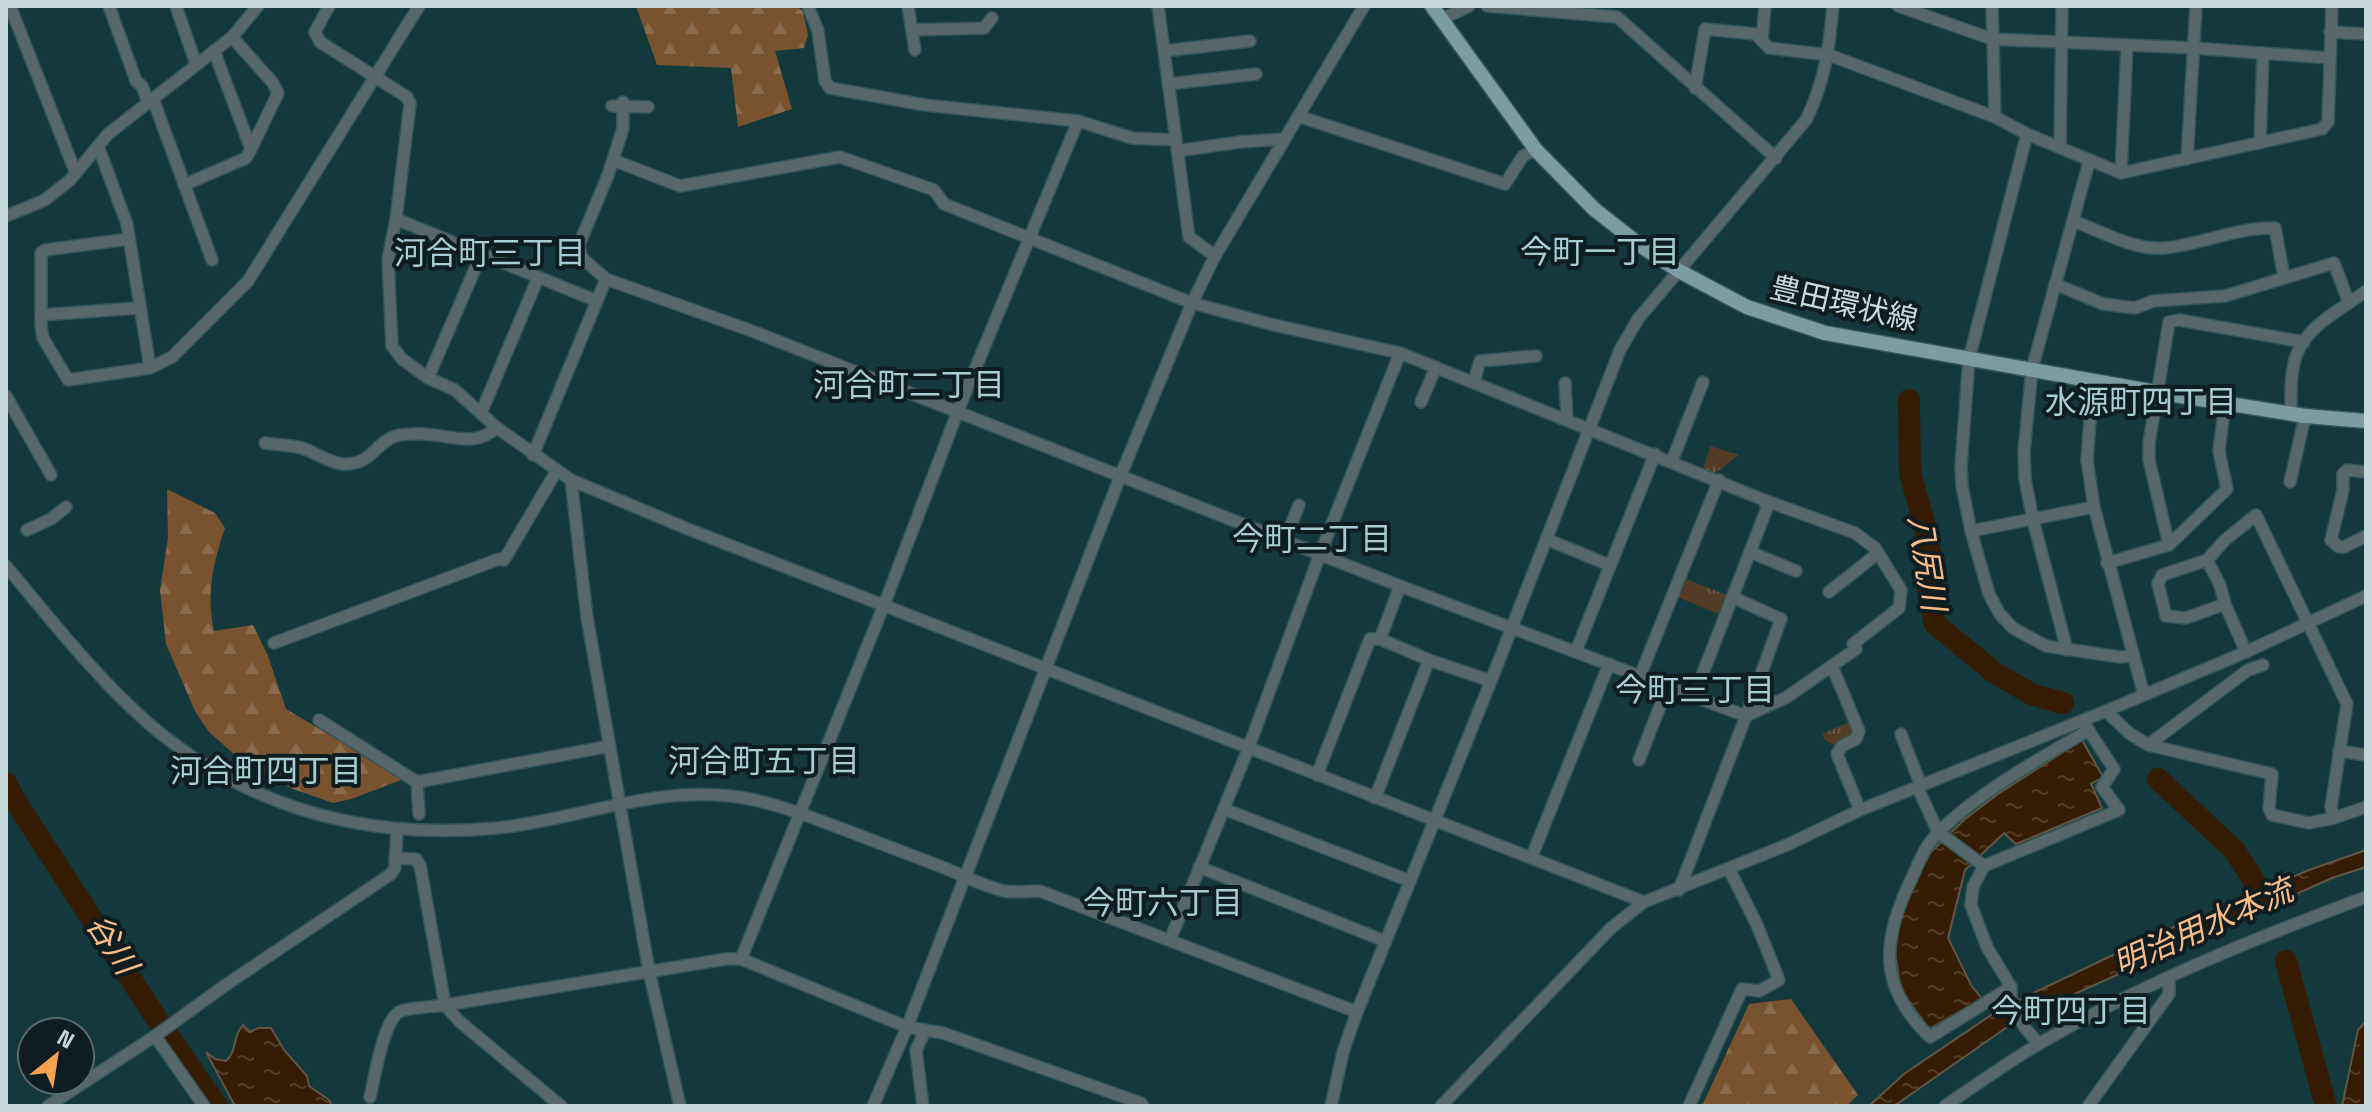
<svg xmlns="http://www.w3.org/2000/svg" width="2372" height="1112" viewBox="0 0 2372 1112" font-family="'Space Grotesk','Noto Sans JP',sans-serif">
<defs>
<pattern id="grass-tufts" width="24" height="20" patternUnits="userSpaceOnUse" patternTransform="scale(2)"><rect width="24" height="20" fill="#533b26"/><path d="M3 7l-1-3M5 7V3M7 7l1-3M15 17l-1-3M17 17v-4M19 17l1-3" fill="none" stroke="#6a5745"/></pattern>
<pattern id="forest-firs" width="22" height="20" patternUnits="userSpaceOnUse" patternTransform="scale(2)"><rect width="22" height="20" fill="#795330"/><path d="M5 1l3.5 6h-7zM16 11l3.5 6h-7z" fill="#8b6b4d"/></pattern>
<pattern id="water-ripples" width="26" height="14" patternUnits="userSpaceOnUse" patternTransform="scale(2)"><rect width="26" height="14" fill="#361c02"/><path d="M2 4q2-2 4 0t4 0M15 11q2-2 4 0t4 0" fill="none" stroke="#523c26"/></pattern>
</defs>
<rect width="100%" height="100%" fill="#13393d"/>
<g fill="url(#grass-tufts)">
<polygon points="1710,446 1739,455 1714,474 1703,470"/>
<polygon points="1686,579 1727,595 1718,614 1678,597"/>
<polygon points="1849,722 1852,730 1851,735 1838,740 1835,745 1825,740 1822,734"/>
</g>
<g fill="url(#forest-firs)">
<polygon points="636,6 795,6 803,11 808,35 804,48 775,51 792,109 738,127 731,68 657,65"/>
<path d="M 167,489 L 215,513 L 225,528 C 213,562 206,595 214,631 L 253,625 L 268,656 L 286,709 L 404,779 L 351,799 L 333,803 L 293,789 L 245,764 L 209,732 L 195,711 L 166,644 L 160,590 L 168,538 Z"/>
<polygon points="1791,999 1858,1095 1846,1106 1702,1106 1749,1004"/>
</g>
<g fill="url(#water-ripples)" stroke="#615543" stroke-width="2">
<polygon points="2082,740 2103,777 2091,784 2102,808 2016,844 2004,833 1965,870 1948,938 1971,985 1982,999 1929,1029 1901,990 1895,953 1901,904 1930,853 1965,819 1998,794"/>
<polygon points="2366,850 2366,867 2332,878 2030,1014 2010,1025 1894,1106 1869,1106 1904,1074 2000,1009 2153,936 2309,870"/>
<polygon points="2366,1021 2366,1106 2342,1106 2358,1030"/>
<path d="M 243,1025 L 250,1032 L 258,1028 L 271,1028 L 284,1050 L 307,1076 L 309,1086 L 329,1100 L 332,1106 L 235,1106 L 206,1052 L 215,1059 L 226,1061 C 238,1050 232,1036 243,1025 Z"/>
</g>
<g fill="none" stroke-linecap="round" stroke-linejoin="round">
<g stroke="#361c02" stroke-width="22">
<polyline points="1909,400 1910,473 1925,526 1932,563 1928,593 1935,624 1995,673 2033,695 2063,703"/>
<polyline points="2158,779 2234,850 2256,884"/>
<polyline points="6,783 14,799 160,1024 217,1106"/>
<polyline points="2286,961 2326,1106"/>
</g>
<g stroke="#33565a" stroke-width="14">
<g id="minor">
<polyline points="10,6 75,171"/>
<polyline points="109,6 136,81 142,86 148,102"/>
<polyline points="176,6 196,64"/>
<polyline points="329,6 315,32 320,42 407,97 410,104 396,219 388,259 392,346 402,359 428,378 455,390 496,427 571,480 688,529 1644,902"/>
<polyline points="808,6 818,31 825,81 830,88 925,105 1078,121 1132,138 1176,140"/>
<polyline points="908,6 915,50"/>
<polyline points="1158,6 1189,237 1215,256"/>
<polyline points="1487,6 1617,17 1776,158"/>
<polyline points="1898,6 1992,39 2194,48 2329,58"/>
<polyline points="1992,6 1995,117"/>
<polyline points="1442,19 1469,6"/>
<polyline points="912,30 984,28 992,18"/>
<polyline points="2330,32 2366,34"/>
<polyline points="1762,41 1765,6"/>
<polyline points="214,51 251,149 278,93 273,83 232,37"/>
<polyline points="1164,51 1250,41"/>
<polyline points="1168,84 1256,74"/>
<polyline points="1695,88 1705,29 1756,34 1769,48 1829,55 1995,117 2027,134 2121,173 2322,129 2328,122 2332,6"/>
<polyline points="153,99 212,260"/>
<polyline points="623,102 623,128 608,175 579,245 582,258 606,279 752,331 1400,586 1746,716 1679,890"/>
<polyline points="612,106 648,107"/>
<polyline points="1298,116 1505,184 1523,156 1536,150"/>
<polyline points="2027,134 1969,359 1961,466 1962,486 1971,531 1989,594 1999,613 2013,628 2046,646 2120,657 2132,656"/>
<polyline points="2260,143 2263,53"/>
<polyline points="98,146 127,224 150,368 172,357 248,281 419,6"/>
<polyline points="2060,147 2062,6"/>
<polyline points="1177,151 1240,142 1284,139"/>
<polyline points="2187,159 2196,6"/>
<polyline points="613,160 680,186 840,157 934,190 944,204 1192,303 1270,324 1400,353 1764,500 1767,508 1694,696"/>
<polyline points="2121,173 2127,46"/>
<polyline points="184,185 246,158 251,149"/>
<polyline points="6,216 45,200 70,180 108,134 232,37 258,6"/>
<polyline points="396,219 597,301"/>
<path d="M 2073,221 C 2101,231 2133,250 2163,248 C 2201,245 2236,227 2275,228 L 2284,277"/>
<polyline points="129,239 45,250 41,253 41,326 43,338 68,380 150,368"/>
<polyline points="2055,284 2103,304 2135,308 2153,301 2225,296 2334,263 2349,303"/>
<polyline points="41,315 138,308"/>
<polyline points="428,378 481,255"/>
<polyline points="2093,381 2087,460 2094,507 2144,695"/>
<polyline points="1474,382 1480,361 1536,356"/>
<polyline points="1565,383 1567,419"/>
<polyline points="6,396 51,475"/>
<polyline points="1421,402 1436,367"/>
<polyline points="481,413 538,278"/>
<path d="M 2291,414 C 2291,395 2290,374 2296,356 C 2306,326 2342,309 2366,291"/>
<path d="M 265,443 C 277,445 291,445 302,448 C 315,452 329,463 343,464 C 373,465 375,442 396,436 C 401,434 409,434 414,434 C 441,431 476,451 496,427"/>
<polyline points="533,455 606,279"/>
<polyline points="1672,461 1703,382"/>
<polyline points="2366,472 2347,470 2343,474 2343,490 2331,540 2339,547 2344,547 2366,536"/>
<polyline points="571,480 587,617 649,971 680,1106"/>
<polyline points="2290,482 2305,416"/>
<polyline points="27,530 51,519 66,507"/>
<polyline points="1971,531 2094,507"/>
<polyline points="1546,539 1609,565"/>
<polyline points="1285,540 1299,505"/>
<polyline points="2169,545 2149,460 2149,443 2169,322 2179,320 2304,342"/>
<polyline points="1750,552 1796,571"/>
<polyline points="2207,560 2220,585 2225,604"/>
<polyline points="2107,563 2169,545 2227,489 2219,451 2225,403"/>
<path d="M 6,566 C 51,620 95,676 148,723 C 248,809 367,840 497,828 C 575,820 650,787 730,796 C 768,800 805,815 840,828 C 874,841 908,854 942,867 C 962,875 983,886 1004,891 C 1016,893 1028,891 1040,891 L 1357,1012"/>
<polyline points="1829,592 1878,553"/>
<polyline points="1732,597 1781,619 1746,716"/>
<polyline points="1380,639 1400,586"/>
<polyline points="274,643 499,559 504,560 557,470"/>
<polyline points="2067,650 2033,520 2025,479 2024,452 2032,369 2089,162"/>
<polyline points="1576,651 1655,454"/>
<polyline points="1832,666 1859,731 1856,739 1842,746 1837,754 1860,810"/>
<polyline points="1640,676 1719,480"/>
<polyline points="2106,711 2129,733 2148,745 2272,774 2269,808 2272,815 2309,823 2334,818 2331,807 2347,704 2256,515 2225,540 2207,560 2162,575 2158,584 2166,616 2186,618 2225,604 2246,652"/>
<polyline points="1746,716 1787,697 1856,649 1853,644 1899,608 1901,590 1875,548 1855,533 1764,500"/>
<polyline points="319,720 417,782 419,814"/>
<polyline points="1901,734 1921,786"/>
<polyline points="2148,745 2248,670 2263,665"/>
<polyline points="2339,751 2366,755"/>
<polyline points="1639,760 1668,686"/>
<polyline points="1317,775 1370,639 1380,639 1429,660 1491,681"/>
<polyline points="417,782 610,746"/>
<polyline points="1918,788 1938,832 1984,866"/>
<polyline points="1375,798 1429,660"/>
<polyline points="1224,809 1410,881"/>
<polyline points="2334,818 2366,807"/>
<polyline points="1532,856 1609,664"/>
<polyline points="395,858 416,859 420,865 445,1005 726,959 741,959 907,1027 943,1033 1141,1103 1143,1106"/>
<polyline points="1199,867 1385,941"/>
<polyline points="1170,940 1247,752 1320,554 1400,353"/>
<polyline points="741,959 884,605 961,403 1078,121"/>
<path d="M 2011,987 L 1930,1037 C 1879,988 1881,942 1910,882 C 1918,865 1924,847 1937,834 C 1973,796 2042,757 2089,730"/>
<polyline points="155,1036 204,1106"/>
<polyline points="2039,1044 2025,1028 2011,1000 2011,987 1987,947 1971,905 1973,887 1984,866 2119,810 2102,787 2114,769 2085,725"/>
<path d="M 370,1097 C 375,1078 383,1018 401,1011 C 414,1007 432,1007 445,1005 L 459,1021 L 561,1106"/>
<polyline points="2089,1105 2169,994 2169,978"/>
<polyline points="48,1106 155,1036 227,984 391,874 395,868 397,829"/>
<polyline points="873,1106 907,1027 1120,477 1192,303 1215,256 1364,6"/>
<polyline points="923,1106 916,1050 925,1031"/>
<path d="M 1331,1106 L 1343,1052 L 1357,1012 L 1491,681 L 1620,350 L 1638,319 L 1806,120 C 1825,81 1829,49 1833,6"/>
<polyline points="1441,1106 1611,928 1644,902 1787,845 1860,810 2106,711 2246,652 2366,596"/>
<polyline points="1689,1106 1742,989 1759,991 1779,980 1757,925 1729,869"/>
<path d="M 1945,1106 C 1976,1085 2005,1064 2037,1045 C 2141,984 2253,939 2366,897"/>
</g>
</g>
<g stroke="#33565a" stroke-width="17">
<polyline id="major" points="1432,6 1536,150 1594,209 1641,246 1679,271 1747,307 1825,333 2156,392 2305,416 2366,421"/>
</g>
<use href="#minor" stroke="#58686a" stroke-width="11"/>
<use href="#major" stroke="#7b9ca0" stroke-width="14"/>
</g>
<g text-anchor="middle" stroke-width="8" stroke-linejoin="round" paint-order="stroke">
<g font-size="30" fill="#c6dadc" stroke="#0e1d1f">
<text transform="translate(1844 304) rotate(13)" y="10">豊田環状線</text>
</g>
<g font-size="32" fill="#a5cdd2" stroke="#0e1d1f">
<text x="1600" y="263">今町一丁目</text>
<text x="490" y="264">河合町三丁目</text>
<text x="909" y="396">河合町二丁目</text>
<text x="2141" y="413">水源町四丁目</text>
<text x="1312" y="550">今町二丁目</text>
<text x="1695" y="701">今町三丁目</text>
<text x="764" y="772">河合町五丁目</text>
<text x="266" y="782">河合町四丁目</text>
<text x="1163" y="914">今町六丁目</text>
<text x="2071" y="1022">今町四丁目</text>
</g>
<g font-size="32" font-style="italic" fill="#fbbb85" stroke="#0e1d1f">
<text transform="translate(1927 563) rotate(81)" y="11">八尻川</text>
<text transform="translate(2203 927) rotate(-24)" y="11">明治用水本流</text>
<text transform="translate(112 944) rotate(57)" y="11">谷川</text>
</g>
</g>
<rect width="2372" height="1112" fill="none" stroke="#c6dadc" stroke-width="16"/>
<g transform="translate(56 1056) rotate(30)"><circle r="38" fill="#0e1d1f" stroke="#58696b" stroke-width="2"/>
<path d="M0-6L14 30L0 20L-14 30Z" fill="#f8a04c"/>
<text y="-12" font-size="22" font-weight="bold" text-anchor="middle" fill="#c6dadc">N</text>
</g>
</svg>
